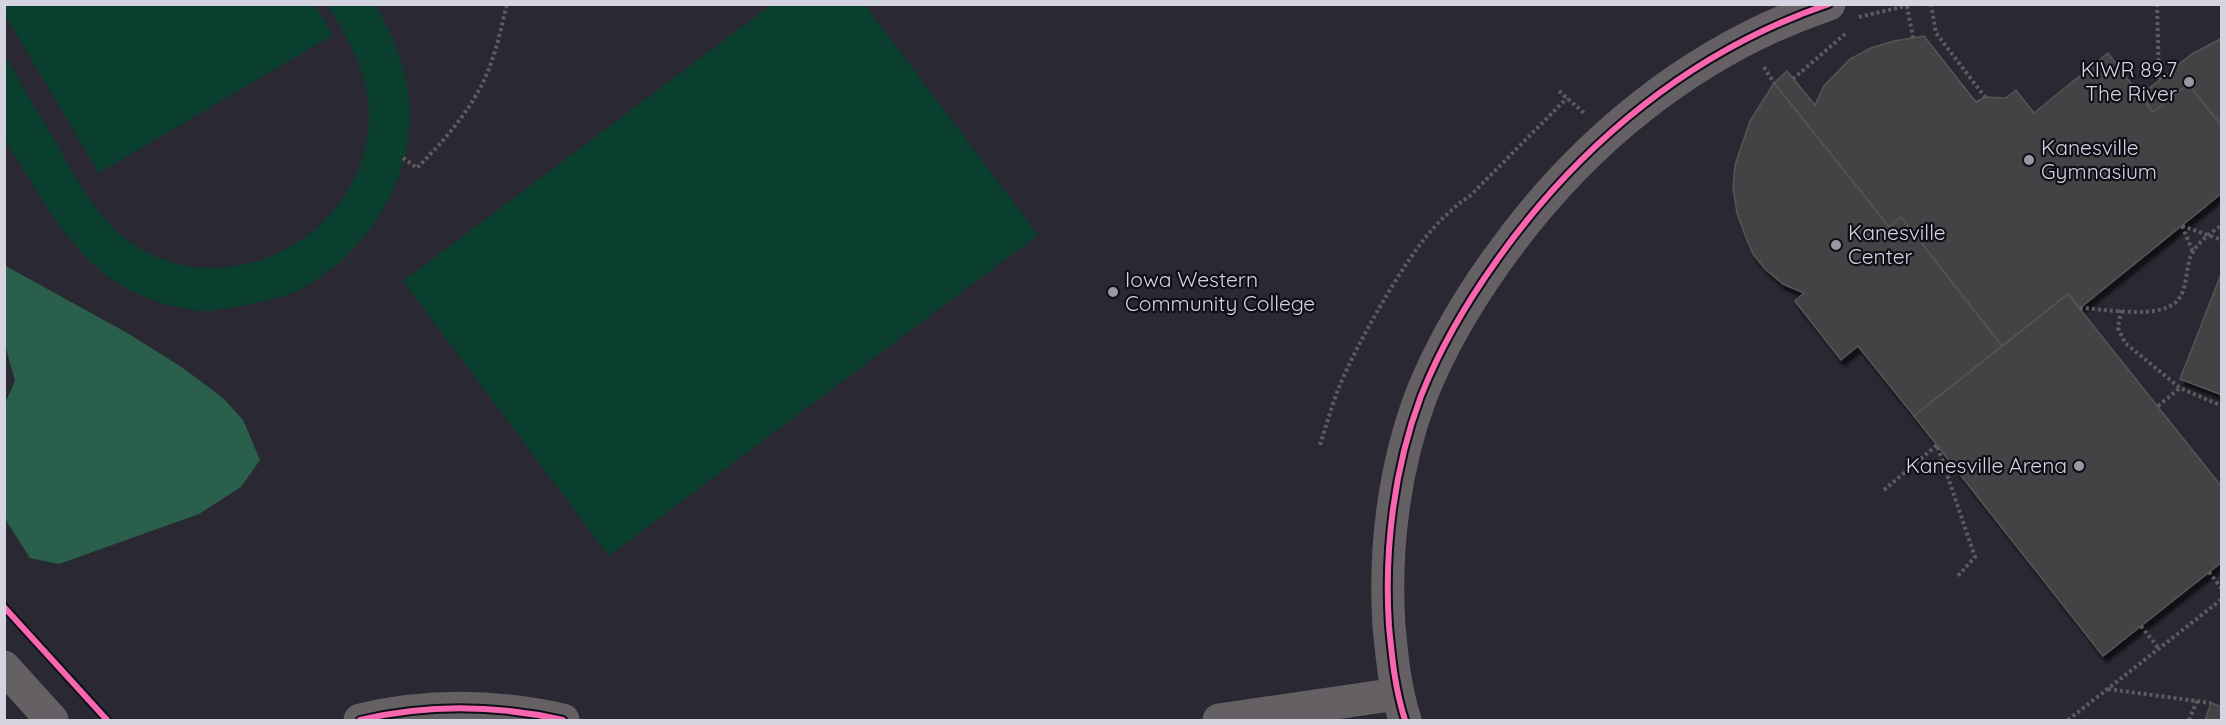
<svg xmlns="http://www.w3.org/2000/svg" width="2226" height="725" viewBox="0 0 2226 725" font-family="Quicksand,sans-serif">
<defs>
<filter id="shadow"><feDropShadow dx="3.5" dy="6" stdDeviation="1.5" flood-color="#0009"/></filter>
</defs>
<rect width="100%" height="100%" fill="#292833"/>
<g fill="#0a3e2e">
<polygon points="772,4 865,5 1038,235 609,556 403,281"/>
<polygon points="4,5 315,5 333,35 99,173 5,15"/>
<path d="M 328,5 L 375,5 C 389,28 402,57 407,84 C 422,168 371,254 297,291 C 282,298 265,301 249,304 C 236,307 222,310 209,311 C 177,311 136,297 110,278 C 79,255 55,222 35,188 C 26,172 12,155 5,137 C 1,126 4,71 5,55 C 21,84 38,113 55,141 C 76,178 98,221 134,245 C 242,314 388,218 367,91 C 361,60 343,31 328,5 Z"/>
</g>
<polygon fill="#2a604b" points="4,265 129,334 183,368 223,398 243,420 260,460 241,487 199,514 59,564 30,558 7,522 5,513 5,403 15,381 5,345"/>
<g fill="#454245" stroke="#585455" stroke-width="1.5" filter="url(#shadow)">
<polygon points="1924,36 1976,102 1985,97 2006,98 2016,90 2034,113 2108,53 2153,112 2188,84 2222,126 2222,193 2080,308 2068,294 2002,346 1901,217 1889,227 1774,83 1787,71 1815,105 1824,86 1850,59 1871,48 1894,41"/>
<polygon points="2222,38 2222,126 2188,84 2153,112 2141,95 2192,54"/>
<polygon points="1774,83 1889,227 1901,217 2002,346 1914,416 1858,346 1841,360 1795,301 1804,293 1783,284 1765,269 1753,254 1745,235 1737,213 1733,188 1735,165 1750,121"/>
<polygon points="2222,272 2222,395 2180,379"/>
<polygon points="2068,294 2222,487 2222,562 2103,656 1914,416"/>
<polygon points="2211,703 2222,707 2222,720 2205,720"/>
</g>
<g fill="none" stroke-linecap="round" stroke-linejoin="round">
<g stroke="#5e5b5f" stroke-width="4" stroke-dasharray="3 3" stroke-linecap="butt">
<polyline points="1931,4 1936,33 1985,97"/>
<polyline points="2157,4 2159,81"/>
<polyline points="1907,6 1913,38"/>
<polyline points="1859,17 1914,4"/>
<polyline points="1764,67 1774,83"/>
<polyline points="1793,79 1845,34"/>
<polyline points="1559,91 1584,113"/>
<path d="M 403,158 L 417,168 C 446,139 478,102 491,63 C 498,44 502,24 507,4"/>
<polyline points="2182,226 2222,240"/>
<polyline points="2182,226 2193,252"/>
<path d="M 2080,308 C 2104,309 2147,317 2168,307 C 2192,297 2182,267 2194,250 C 2201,240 2212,232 2222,225"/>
<polyline points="2121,310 2118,328 2125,343 2180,388 2222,406"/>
<polyline points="2158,406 2180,388"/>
<path d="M 1320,445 C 1327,423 1333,401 1342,380 C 1357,346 1375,315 1394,283 C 1417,247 1436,219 1471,195 L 1567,98"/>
<polyline points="1884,490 1937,445 1975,557 1956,578"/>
<polyline points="2209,572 2222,589"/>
<polyline points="2141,626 2159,649"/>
<polyline points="2108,689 2211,703"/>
<polyline points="2068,720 2222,599"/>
<polyline points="2189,720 2197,701"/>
</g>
<g stroke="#646063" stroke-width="33">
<path d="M 360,720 C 427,704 496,705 563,720"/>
<polyline points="1219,720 1397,694"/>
<path d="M 1405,720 C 1395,689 1392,658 1389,626 C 1384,549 1394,468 1421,396 C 1440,348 1467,302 1497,260 C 1580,143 1693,50 1829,4"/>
</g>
<polyline stroke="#646063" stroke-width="33" points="4,667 52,720"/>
<g stroke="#0f0f17" stroke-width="10">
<g id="cycleway">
<polyline points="4,607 107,720"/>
<path d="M 360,720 C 427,704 496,705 563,720"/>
<path d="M 1405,720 C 1395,689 1392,658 1389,626 C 1384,549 1394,468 1421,396 C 1440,348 1467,302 1497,260 C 1580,143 1693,50 1829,4"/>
</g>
</g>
<use href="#cycleway" stroke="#f766af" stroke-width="6"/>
</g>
<g fill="#9998a4" stroke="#0f0f17" stroke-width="2">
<circle cx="2189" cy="82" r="6"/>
<circle cx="2029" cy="160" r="6"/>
<circle cx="1836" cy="245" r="6"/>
<circle cx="1113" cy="292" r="6"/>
<circle cx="2079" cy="466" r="6"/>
</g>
<g text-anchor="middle" stroke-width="4.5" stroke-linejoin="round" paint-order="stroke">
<g font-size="21" fill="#d5d5e1" stroke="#0f0f17" text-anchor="start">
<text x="2177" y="77" text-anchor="end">KIWR 89.7<tspan x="2177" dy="24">The River</tspan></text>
<text x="2041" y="155">Kanesville<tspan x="2041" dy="24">Gymnasium</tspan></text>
<text x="1848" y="240">Kanesville<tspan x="1848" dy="24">Center</tspan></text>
<text x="1125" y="287">Iowa Western<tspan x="1125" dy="24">Community College</tspan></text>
<text x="2067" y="473" text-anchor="end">Kanesville Arena</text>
</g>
</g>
<rect width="2226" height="725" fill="none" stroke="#d5d5e1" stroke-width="12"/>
</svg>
